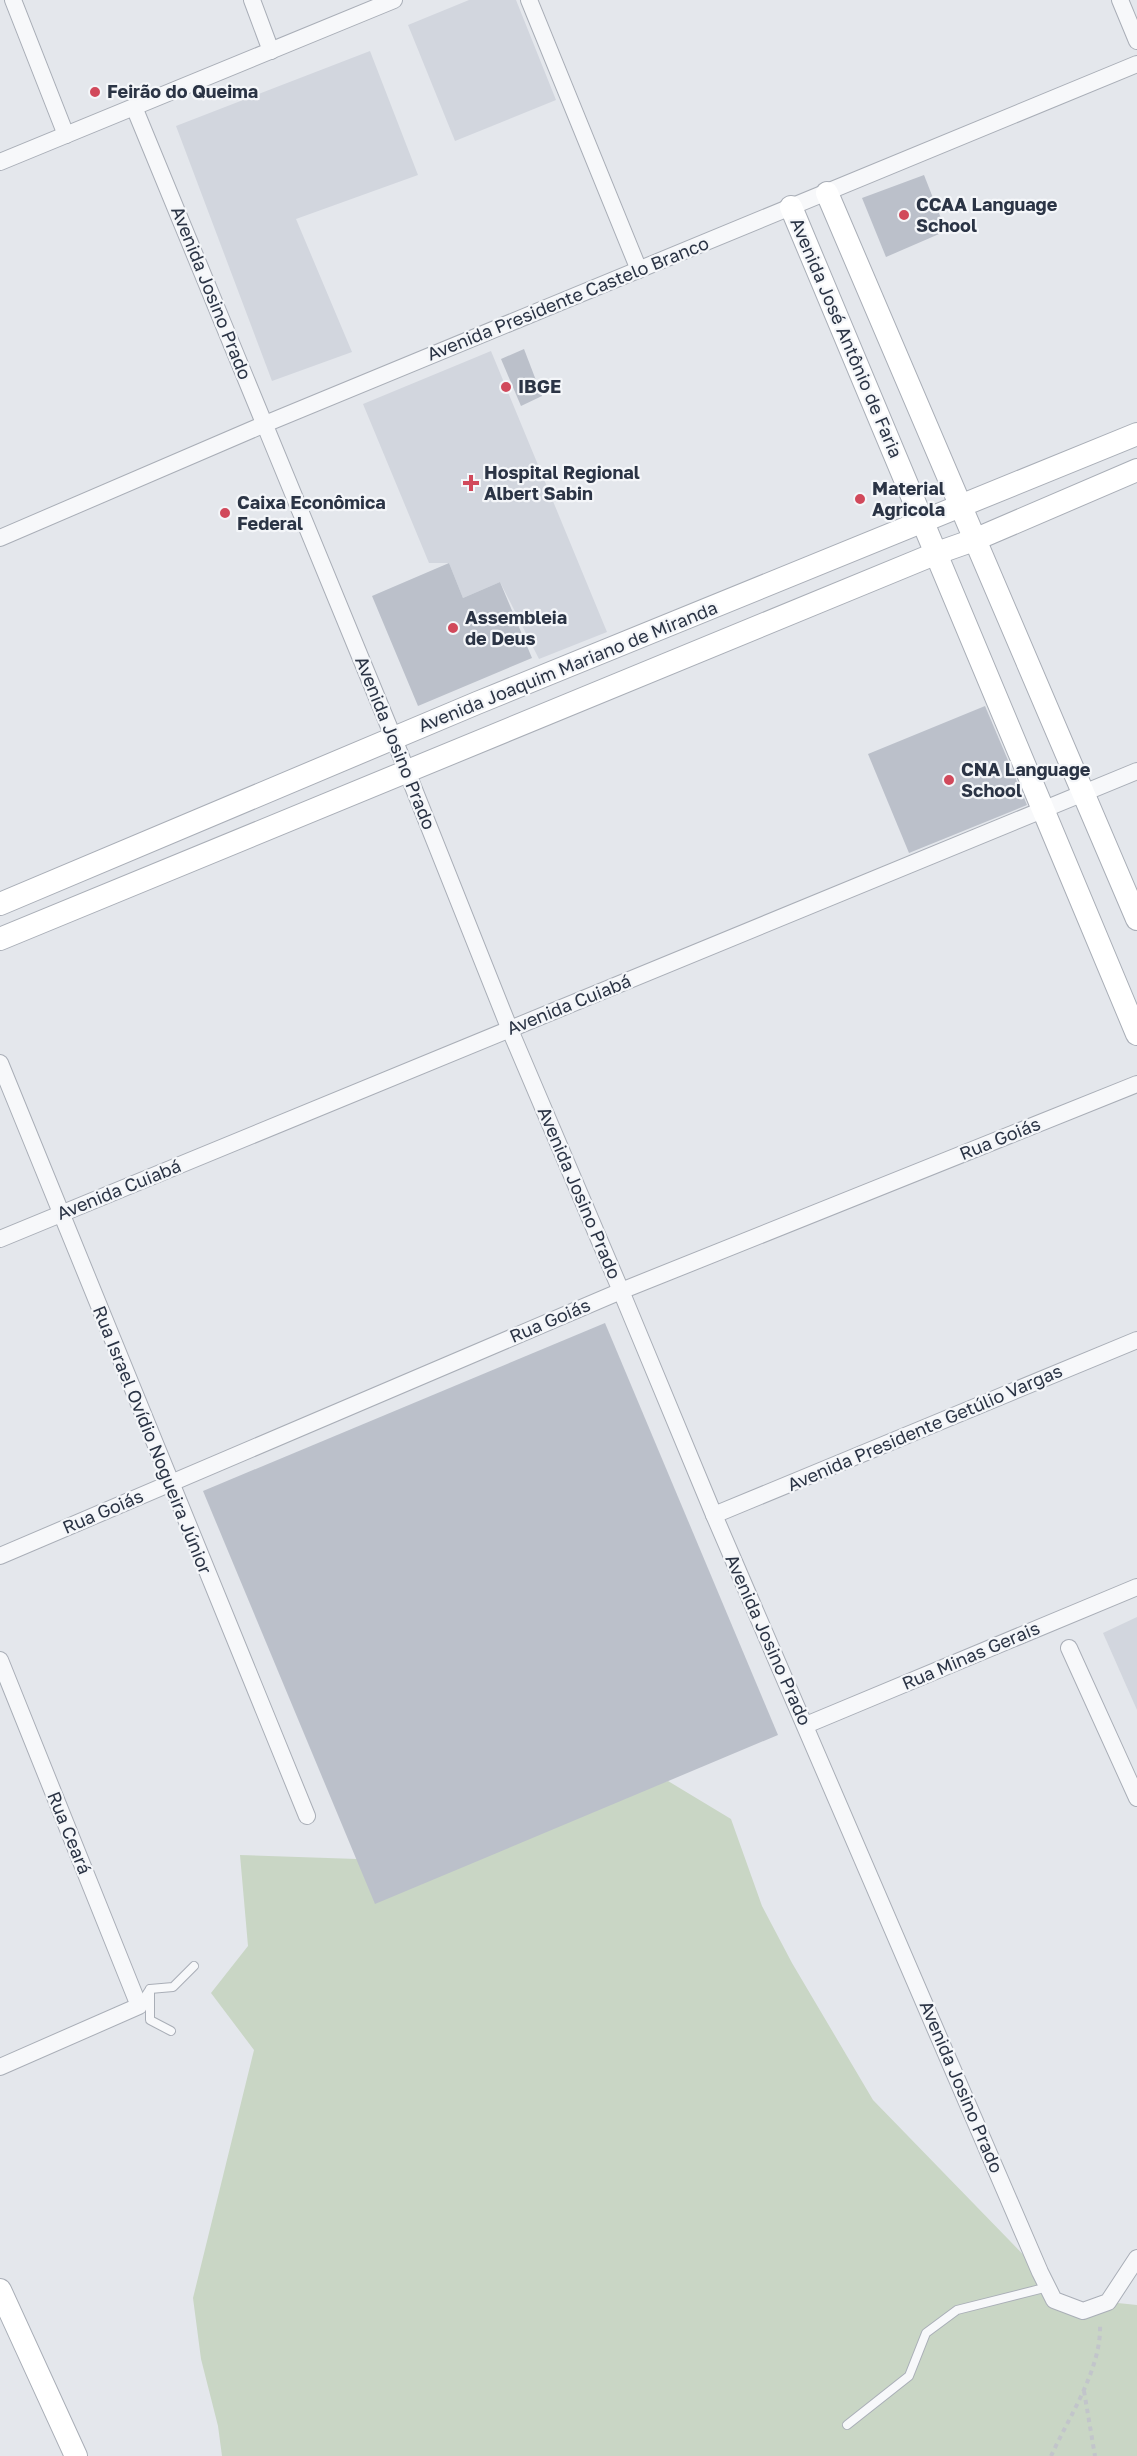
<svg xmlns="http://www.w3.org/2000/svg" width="1137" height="2456" viewBox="0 0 1137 2456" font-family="'Golos Text',sans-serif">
<rect width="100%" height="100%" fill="#e4e7ec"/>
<g fill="#d2d6de">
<polygon points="469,0 516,0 556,100 455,141 408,25"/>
<polygon points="370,51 418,175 296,219 352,352 272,381 176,126"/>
<polygon points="491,351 607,632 539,659 500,582 463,598 449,563 429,563 363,404"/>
<polygon points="1137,1617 1137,1710 1103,1633"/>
</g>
<polygon fill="#c9d6c5" points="668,1781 731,1819 762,1906 792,1963 873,2100 1040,2272 1054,2300 1083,2311 1108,2302 1137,2305 1137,2456 222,2456 218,2426 201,2359 193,2298 254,2050 211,1993 248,1946 240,1855 357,1859"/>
<g fill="#bbc0ca">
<polygon points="924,175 946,231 886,257 862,198"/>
<polygon points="524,349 542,396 521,406 501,359"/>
<polygon points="449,563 463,598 500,582 532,658 418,706 372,596"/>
<polygon points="985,706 1027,805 909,853 868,754"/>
<polygon points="605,1323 778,1735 375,1904 203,1491"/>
</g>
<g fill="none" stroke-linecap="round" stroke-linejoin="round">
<g stroke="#a9aeb7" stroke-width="10">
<g id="lane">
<polyline points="150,1989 150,2020 171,2031"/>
<polyline points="139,2006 150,1989 173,1987 194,1966"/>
<polyline points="847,2425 909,2376 926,2333 957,2310 1048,2287"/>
</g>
</g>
<g stroke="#a9aeb7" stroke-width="18">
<g id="street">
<polyline points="13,0 66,135"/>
<polyline points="252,0 271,51"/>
<polyline points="529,0 639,270"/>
<polyline points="1120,0 1137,41"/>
<polyline points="134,107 394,739 510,1030 621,1291 714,1515 1040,2272 1054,2300 1083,2311 1108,2302 1137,2258"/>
<polyline points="0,162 394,0"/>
<polyline points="0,538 265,424 1137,64"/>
<polyline points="0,1063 307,1816"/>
<polyline points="0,1239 1137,771"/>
<polyline points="714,1515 1137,1340"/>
<polyline points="0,1556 621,1291 1137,1084"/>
<polyline points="1069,1648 1137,1798"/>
<polyline points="0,1660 139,2006 0,2067"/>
<polyline points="806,1725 1137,1587"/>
</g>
</g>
<g stroke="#a9aeb7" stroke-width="24">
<g id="secondary">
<polyline points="827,193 1137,919"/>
<polyline points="791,207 1137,1034"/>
<polyline points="0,904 477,703 1137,434"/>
<polyline points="0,939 937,553 974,540 1137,470"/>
<polyline points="0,2290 76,2456"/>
</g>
</g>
<g stroke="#c2c5cb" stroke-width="4" stroke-dasharray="4.5 4.5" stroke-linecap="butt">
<polyline points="1084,2391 1095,2456"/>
<path d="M 1051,2456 C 1069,2417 1102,2368 1100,2324"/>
</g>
<use href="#lane" stroke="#f7f8fa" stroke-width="8"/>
<use href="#street" stroke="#f7f8fa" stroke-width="16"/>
<use href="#secondary" stroke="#fff" stroke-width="22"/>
</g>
<g fill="#d1495b" stroke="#f4f6f9" stroke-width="2">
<circle cx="95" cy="92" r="6"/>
<circle cx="904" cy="215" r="6"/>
<circle cx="506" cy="387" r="6"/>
<path d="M468 474h6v6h6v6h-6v6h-6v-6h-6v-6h6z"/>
<circle cx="860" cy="499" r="6"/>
<circle cx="225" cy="513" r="6"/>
<circle cx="453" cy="628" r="6"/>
<circle cx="949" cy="780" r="6"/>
</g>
<g text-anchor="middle" stroke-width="4.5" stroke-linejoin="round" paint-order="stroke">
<g font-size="18" font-weight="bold" fill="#2b3445" stroke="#f4f6f9" text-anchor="start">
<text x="107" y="98">Feirão do Queima</text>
<text x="916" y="211">CCAA Language<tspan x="916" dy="21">School</tspan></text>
<text x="518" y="393">IBGE</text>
<text x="484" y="479">Hospital Regional<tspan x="484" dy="21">Albert Sabin</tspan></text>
<text x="872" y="495">Material<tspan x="872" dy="21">Agricola</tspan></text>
<text x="237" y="509">Caixa Econômica<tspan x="237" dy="21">Federal</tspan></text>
<text x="465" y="624">Assembleia<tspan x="465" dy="21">de Deus</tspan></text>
<text x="961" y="776">CNA Language<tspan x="961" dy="21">School</tspan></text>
</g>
<g font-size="18" fill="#2b3445" stroke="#f4f6f9">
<text transform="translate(211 293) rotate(68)" y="6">Avenida Josino Prado</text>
<text transform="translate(568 299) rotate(-22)" y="6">Avenida Presidente Castelo Branco</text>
<text transform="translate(846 338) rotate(67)" y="6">Avenida José Antônio de Faria</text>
<text transform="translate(568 667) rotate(-22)" y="6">Avenida Joaquim Mariano de Miranda</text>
<text transform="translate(395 743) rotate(68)" y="6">Avenida Josino Prado</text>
<text transform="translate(569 1005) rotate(-22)" y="6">Avenida Cuiabá</text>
<text transform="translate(1000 1139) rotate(-22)" y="6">Rua Goiás</text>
<text transform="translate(119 1190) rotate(-22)" y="6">Avenida Cuiabá</text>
<text transform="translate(579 1193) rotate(67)" y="6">Avenida Josino Prado</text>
<text transform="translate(550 1321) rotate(-23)" y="6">Rua Goiás</text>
<text transform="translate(925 1428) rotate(-23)" y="6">Avenida Presidente Getúlio Vargas</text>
<text transform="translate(152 1440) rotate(68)" y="6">Rua Israel Ovídio Nogueira Júnior</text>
<text transform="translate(103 1512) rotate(-23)" y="6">Rua Goiás</text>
<text transform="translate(768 1640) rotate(66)" y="6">Avenida Josino Prado</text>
<text transform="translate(971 1656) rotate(-23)" y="6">Rua Minas Gerais</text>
<text transform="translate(69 1833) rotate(68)" y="6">Rua Ceará</text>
<text transform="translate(961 2087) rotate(67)" y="6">Avenida Josino Prado</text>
</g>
</g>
</svg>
